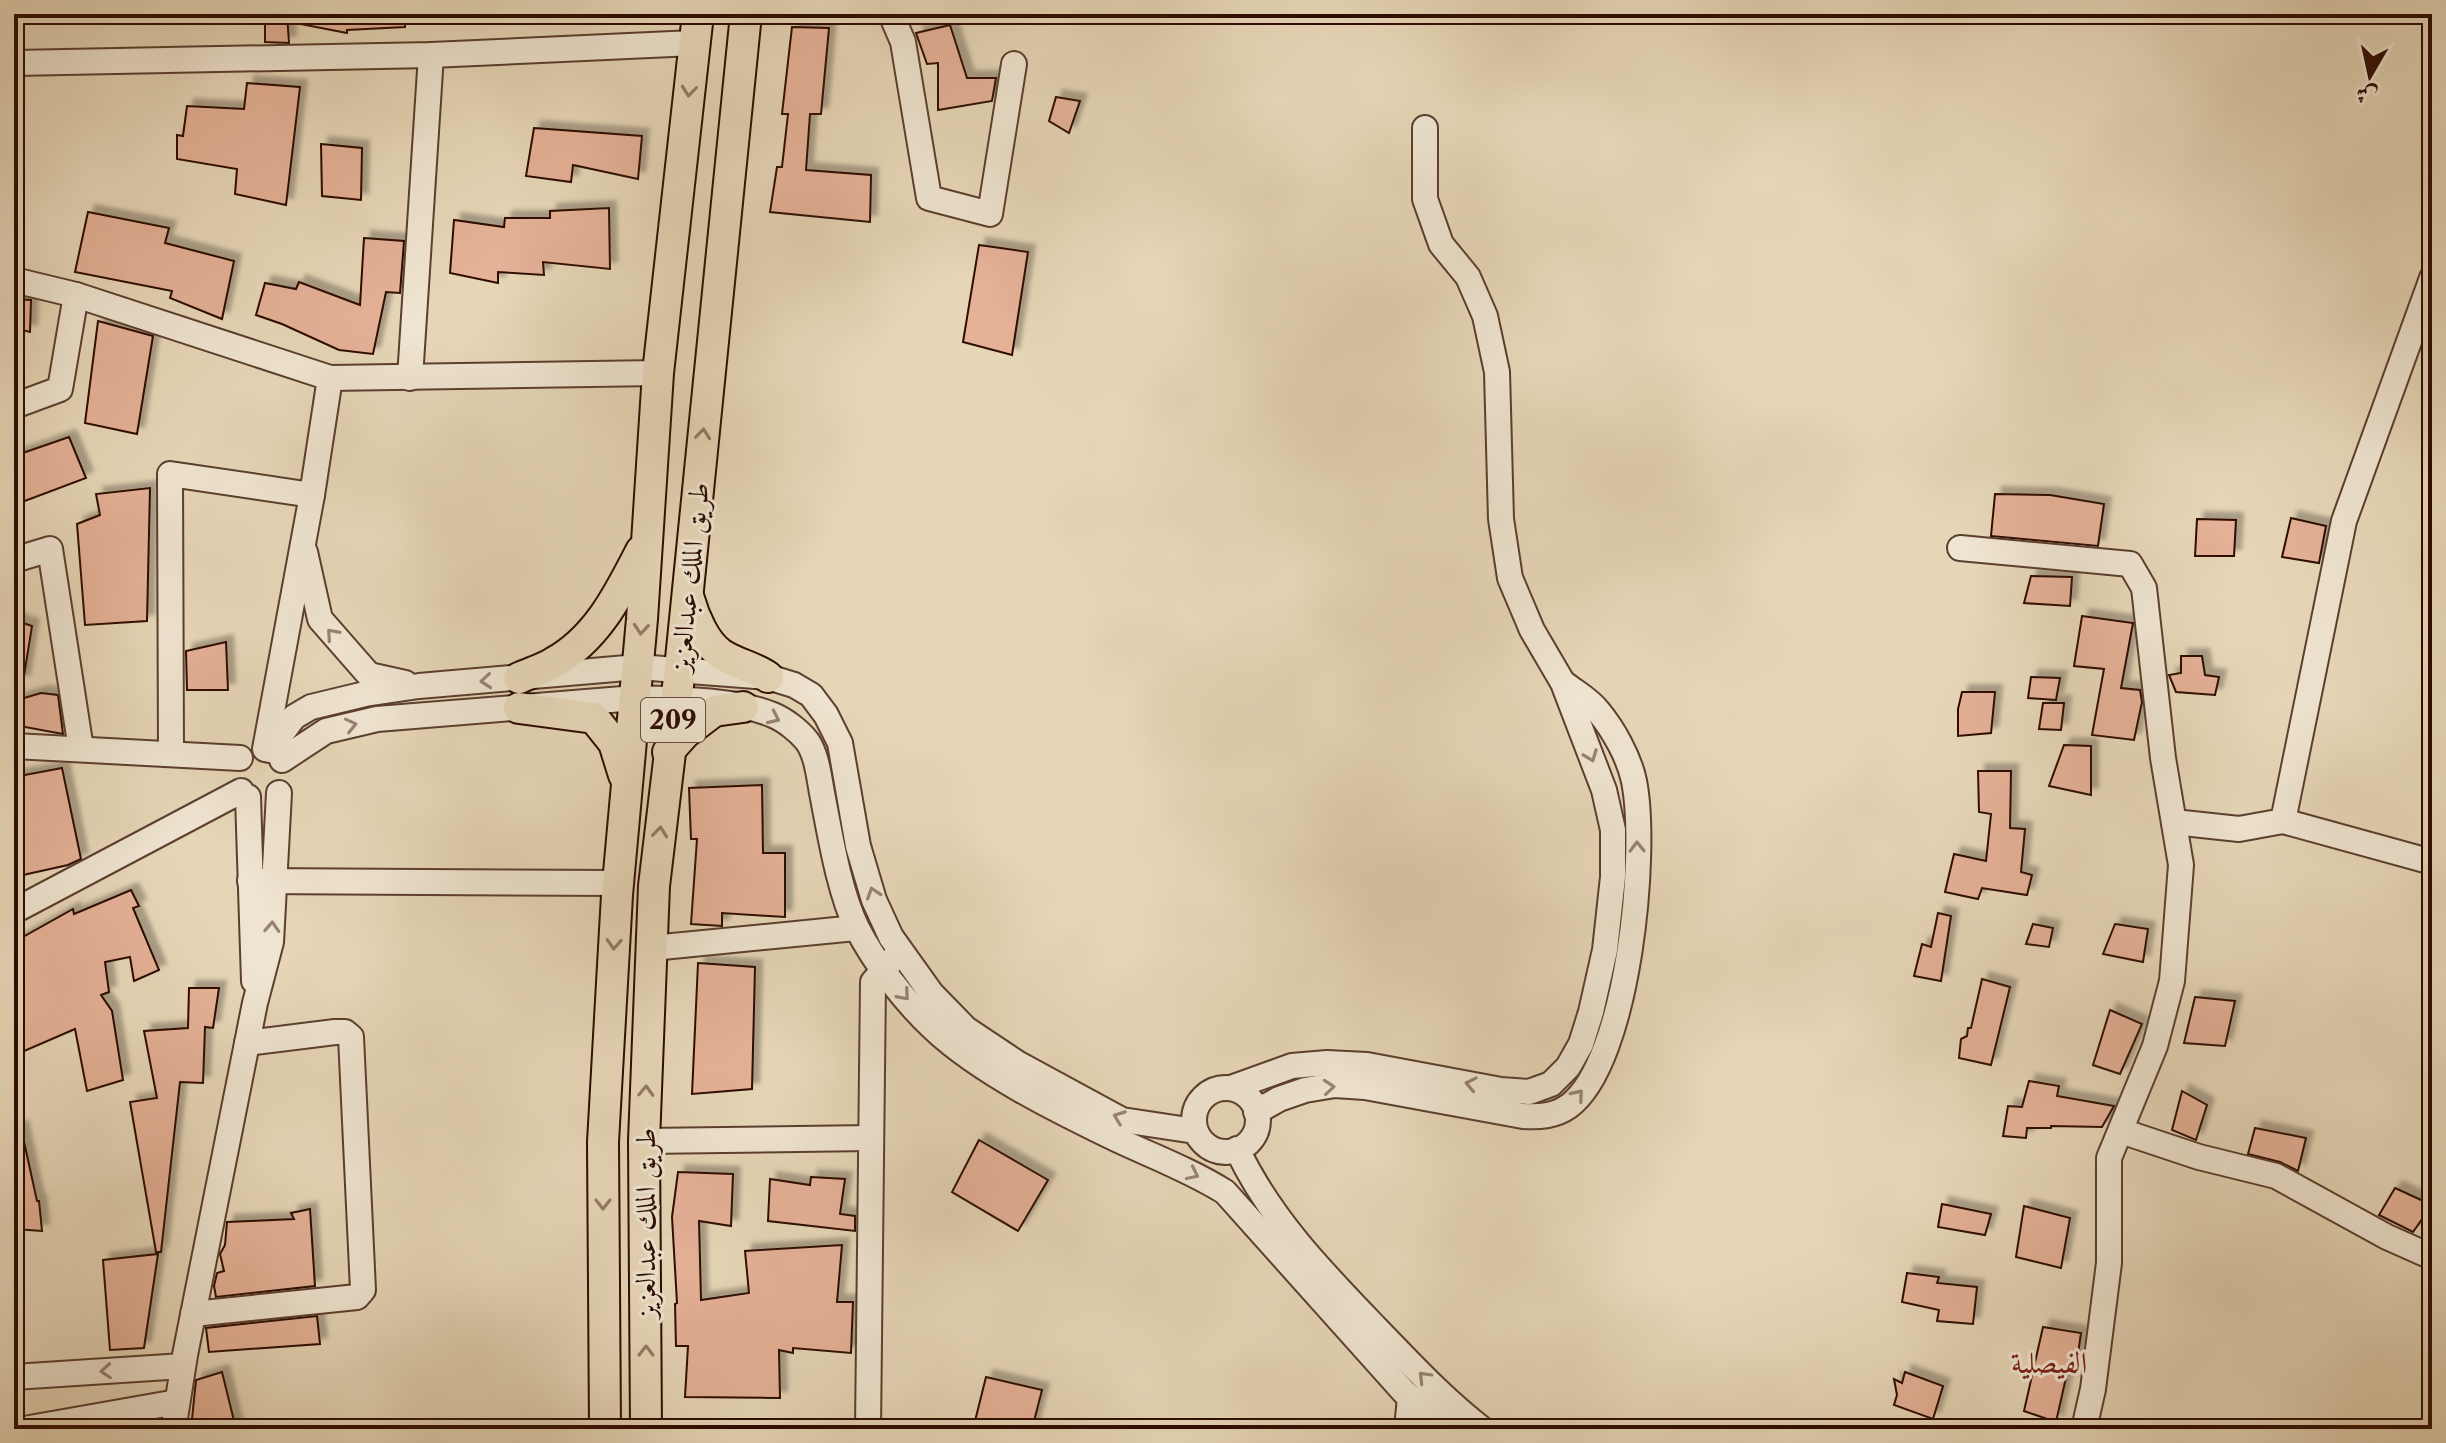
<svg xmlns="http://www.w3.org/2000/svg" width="2446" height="1443" viewBox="0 0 2446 1443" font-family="'Libre Caslon Text',Amiri,serif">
<defs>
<filter id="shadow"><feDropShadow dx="7" dy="-7" stdDeviation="2" flood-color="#0004"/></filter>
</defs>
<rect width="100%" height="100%" fill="#e6d6b7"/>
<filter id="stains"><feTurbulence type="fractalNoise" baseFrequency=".0025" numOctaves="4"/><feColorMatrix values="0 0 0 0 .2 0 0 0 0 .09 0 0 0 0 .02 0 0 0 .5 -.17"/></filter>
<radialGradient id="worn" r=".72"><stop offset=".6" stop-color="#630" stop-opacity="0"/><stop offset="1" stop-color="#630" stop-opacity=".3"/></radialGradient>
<g fill="#e5b197" stroke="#2d0b01" stroke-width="2" filter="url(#shadow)">
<polygon points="265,14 287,14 289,43 265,42"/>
<polygon points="290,14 405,14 405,27 347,30 347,33 290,22"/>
<polygon points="950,25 967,78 996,78 992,101 938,110 938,63 927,64 916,33"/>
<polygon points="792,27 829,28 821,114 810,114 806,170 871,175 870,222 770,212 777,167 782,167 788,114 782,114"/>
<polygon points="247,83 300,87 286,205 235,194 237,169 177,159 177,135 183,136 187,106 244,109"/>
<polygon points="1056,97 1080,101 1069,133 1049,121"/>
<polygon points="534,128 642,136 638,179 573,165 571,182 526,176"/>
<polygon points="321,144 362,148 361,200 322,196"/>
<polygon points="609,208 610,269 543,262 544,275 498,272 498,283 450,273 454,220 504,227 505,218 550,218 550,211"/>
<polygon points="88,212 169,228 165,243 234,261 222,319 170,298 172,291 75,272"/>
<polygon points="364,238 404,241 400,293 386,292 373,354 339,350 282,324 256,315 265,283 296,289 299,282 360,305"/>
<polygon points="979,245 1028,252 1012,355 963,342"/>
<polygon points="14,299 31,300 30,332 14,328"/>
<polygon points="98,321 153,336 137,434 85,423"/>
<polygon points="69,437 86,478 14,505 14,456"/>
<polygon points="150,488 147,621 85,625 77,524 100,515 96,494"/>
<polygon points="1995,494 2050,495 2104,504 2098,546 1991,536"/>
<polygon points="2291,518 2326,526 2319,563 2282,557"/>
<polygon points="2197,519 2236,520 2234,556 2195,556"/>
<polygon points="2031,576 2072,577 2070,606 2024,603"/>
<polygon points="2082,616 2133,623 2121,688 2140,690 2142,702 2134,740 2092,735 2104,669 2074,666"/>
<polygon points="14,620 32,626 23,682 14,681"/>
<polygon points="226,642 228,690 187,690 186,651"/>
<polygon points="2181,656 2202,656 2205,675 2219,677 2215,695 2176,692 2169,675 2181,673"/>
<polygon points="2031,677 2060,678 2056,700 2028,698"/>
<polygon points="1962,692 1995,692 1991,733 1958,736 1958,709"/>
<polygon points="41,693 58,695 63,734 14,725 14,701"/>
<polygon points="2043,703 2064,703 2061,730 2039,729"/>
<polygon points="2064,745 2091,746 2091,795 2049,786"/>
<polygon points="62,768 81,859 68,865 14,877 14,777"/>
<polygon points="1978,771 2011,771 2010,828 2025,829 2021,872 2032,875 2027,895 1982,888 1978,899 1945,892 1954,854 1986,861 1991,814 1979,812"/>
<polygon points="762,785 763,853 785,853 785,917 722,913 722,926 691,924 697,839 691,839 689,788"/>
<polygon points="131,890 139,906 133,908 159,970 134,981 130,957 105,962 109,992 101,995 112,1011 123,1080 87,1091 75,1029 22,1052 14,1031 14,942 73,909 74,914"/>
<polygon points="1938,913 1951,916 1941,981 1914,976 1922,944 1931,947"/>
<polygon points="2033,924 2053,928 2049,947 2026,944"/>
<polygon points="2115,924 2148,929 2143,962 2103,954"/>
<polygon points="698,963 755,967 752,1089 692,1094"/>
<polygon points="1982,979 2010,987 1991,1065 1959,1058 1961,1039 1967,1036 1968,1028 1971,1028"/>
<polygon points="189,988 219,988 213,1028 205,1027 203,1083 180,1082 161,1252 156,1252 130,1102 157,1098 144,1031 188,1028"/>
<polygon points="2195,997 2235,1001 2225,1046 2184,1043"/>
<polygon points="2110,1010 2142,1024 2120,1074 2093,1065"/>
<polygon points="2029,1081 2059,1086 2057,1096 2114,1106 2102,1127 2051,1126 2051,1128 2027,1128 2026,1138 2003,1136 2008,1106 2022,1107"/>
<polygon points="2182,1091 2207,1105 2196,1140 2172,1130"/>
<polygon points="14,1128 21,1128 37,1201 39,1201 42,1231 14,1229"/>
<polygon points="2255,1128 2306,1138 2298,1171 2280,1162 2248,1154"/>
<polygon points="979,1140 1048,1180 1018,1231 952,1192"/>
<polygon points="678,1172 733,1174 731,1226 699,1221 701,1300 749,1293 745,1251 842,1245 837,1302 853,1302 851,1353 793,1348 793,1353 779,1350 780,1398 685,1397 688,1346 676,1346 675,1304 677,1303 672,1217"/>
<polygon points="811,1177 845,1179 840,1214 855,1216 855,1231 768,1221 770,1179 810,1185"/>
<polygon points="2395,1188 2432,1205 2413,1232 2379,1215"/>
<polygon points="1942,1204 1991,1214 1985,1235 1938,1227"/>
<polygon points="2024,1206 2070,1218 2061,1268 2016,1257"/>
<polygon points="310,1209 315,1286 216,1297 214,1286 217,1273 224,1271 220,1254 225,1245 227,1222 294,1219 291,1213"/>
<polygon points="158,1254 144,1348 110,1350 103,1260"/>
<polygon points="1907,1273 1939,1277 1937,1283 1977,1287 1973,1324 1937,1321 1939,1310 1902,1302"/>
<polygon points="317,1316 320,1344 209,1352 206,1328"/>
<polygon points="2043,1327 2081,1333 2075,1374 2067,1373 2056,1422 2024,1411"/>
<polygon points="222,1372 236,1429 191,1429 196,1380"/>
<polygon points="1905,1372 1943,1386 1933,1419 1894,1405 1897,1395 1894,1379 1902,1383"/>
<polygon points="986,1377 1042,1390 1032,1429 973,1429"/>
</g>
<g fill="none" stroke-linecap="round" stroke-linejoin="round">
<g stroke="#5b3e2e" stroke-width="28">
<g id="minor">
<polyline points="891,14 903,42 929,198 990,214 1014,64"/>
<polyline points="14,63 431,55 694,43"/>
<polyline points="2432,278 2344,521 2283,821 2432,862"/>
<polyline points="14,280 76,295 330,378 658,373"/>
<polyline points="410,378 431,55"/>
<polyline points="14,406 60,389 76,295"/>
<polyline points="1960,548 2130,564 2144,588 2163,758 2181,865 2172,981 2155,1046 2109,1158 2109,1263 2093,1389 2084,1429"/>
<polyline points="305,552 320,619 369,675 405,683"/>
<polyline points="14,560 50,549 81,749"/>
<polyline points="14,746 240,758"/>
<polyline points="265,749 312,495 330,378"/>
<polyline points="269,750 294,717 311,707 365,694 419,686 638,667 768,677 794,685 811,695 826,715 840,743 858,846 874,900 891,937 931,993 966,1029 1017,1063 1122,1120 1195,1131"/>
<polyline points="171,754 170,474 312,495"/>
<path d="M 282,760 L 326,731 L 377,719 L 635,698 C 676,700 735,699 773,715 C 785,720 799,731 807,741 C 817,755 819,777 822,793 C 830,834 839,892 857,928 C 874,962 906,1003 934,1029 C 981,1073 1058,1111 1116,1139 C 1152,1156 1190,1170 1225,1192 L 1404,1392 L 1448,1429"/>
<polyline points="248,797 254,981"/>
<polyline points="2174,822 2239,829 2283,821"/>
<polyline points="250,881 618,883"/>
<polyline points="14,911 241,791"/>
<polyline points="652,948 856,928"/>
<polyline points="1231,1088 1292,1066 1327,1063 1367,1065 1501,1090 1529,1092 1551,1084 1568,1067 1581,1044 1591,1012 1605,950 1613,877 1613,830 1604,790 1563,683 1532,630 1510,578 1501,519 1497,372 1485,316 1468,277 1441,244 1425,199 1425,128"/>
<circle cx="1226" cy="1120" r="32"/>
<path d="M 1256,1112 L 1279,1099 L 1305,1090 L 1335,1085 L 1365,1087 L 1523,1116 C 1540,1117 1555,1116 1569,1106 C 1629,1061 1648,851 1634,781 C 1629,757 1613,729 1598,711 C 1590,700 1575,692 1565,684"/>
<polyline points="2121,1131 2199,1157 2276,1176 2387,1237 2432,1257"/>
<polyline points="644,1141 871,1138"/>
<path d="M 1237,1149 C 1270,1219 1323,1273 1376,1328 C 1410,1363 1443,1399 1482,1429"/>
<polyline points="193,1314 357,1297 363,1290 351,1037 345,1032 335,1032 247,1043"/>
<polyline points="14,1377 183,1366"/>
<polyline points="24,1429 177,1402"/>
<polyline points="176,1429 175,1418 185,1355 255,1003 271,942 279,793"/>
<polyline points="868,1429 873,982 893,959"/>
<polyline points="1407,1429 1410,1397"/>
</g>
</g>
<g stroke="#2d0b01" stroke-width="34">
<g id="major">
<path d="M 689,599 C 694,617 705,643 721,654 C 736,664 754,667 768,677"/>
<path d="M 519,678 C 530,673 543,669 553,663 C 597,639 619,594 641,551"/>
<polyline points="519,708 594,718 614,743 624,775"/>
<polyline points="668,752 685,733 714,711 743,707"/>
<polyline points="605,1429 603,1142 617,895 642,619 658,373 698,14"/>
<polyline points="646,1429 644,1141 654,886 680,669 746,14"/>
</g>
</g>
<use href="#minor" stroke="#efe4d0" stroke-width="24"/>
<use href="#major" stroke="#e6d6b7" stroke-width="30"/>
</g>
<defs><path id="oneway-chevron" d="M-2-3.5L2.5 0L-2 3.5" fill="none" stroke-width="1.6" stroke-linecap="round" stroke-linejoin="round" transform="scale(2)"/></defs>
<g stroke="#937b65">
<use href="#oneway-chevron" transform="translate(689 91) rotate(96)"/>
<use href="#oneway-chevron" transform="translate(703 434) rotate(-84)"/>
<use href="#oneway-chevron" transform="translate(641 629) rotate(95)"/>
<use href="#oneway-chevron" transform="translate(660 832) rotate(-84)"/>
<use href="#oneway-chevron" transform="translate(614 944) rotate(93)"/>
<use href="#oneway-chevron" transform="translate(646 1091) rotate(-88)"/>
<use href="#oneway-chevron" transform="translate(603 1204) rotate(90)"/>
<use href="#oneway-chevron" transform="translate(646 1351) rotate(-90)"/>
</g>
<g stroke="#988273">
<use href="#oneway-chevron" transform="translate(332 634) rotate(-131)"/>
<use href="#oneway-chevron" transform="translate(486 681) rotate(175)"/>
<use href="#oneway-chevron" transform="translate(774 718) rotate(25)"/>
<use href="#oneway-chevron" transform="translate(351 725) rotate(-13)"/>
<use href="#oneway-chevron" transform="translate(1591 756) rotate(69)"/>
<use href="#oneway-chevron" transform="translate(1637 847) rotate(-91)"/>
<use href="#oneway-chevron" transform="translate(873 893) rotate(-108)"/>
<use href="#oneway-chevron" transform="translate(272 927) rotate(-87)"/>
<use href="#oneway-chevron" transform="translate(904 995) rotate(49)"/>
<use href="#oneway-chevron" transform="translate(1471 1084) rotate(-169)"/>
<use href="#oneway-chevron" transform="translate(1329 1087) rotate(-5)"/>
<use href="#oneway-chevron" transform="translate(1578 1095) rotate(-50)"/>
<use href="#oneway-chevron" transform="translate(1119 1117) rotate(-159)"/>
<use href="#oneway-chevron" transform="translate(1193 1174) rotate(26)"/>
<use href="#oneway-chevron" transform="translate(106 1371) rotate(176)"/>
<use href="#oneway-chevron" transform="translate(1424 1377) rotate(-134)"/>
</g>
<g text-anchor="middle" stroke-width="6" stroke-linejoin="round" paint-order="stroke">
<rect fill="#efe4d0" stroke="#674c3f" stroke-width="2" x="641" y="698" width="64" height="44" rx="6"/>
<g font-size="26" font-weight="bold" fill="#2d0b01">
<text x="673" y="729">209</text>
</g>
<g font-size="28" fill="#2d0b01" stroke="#efe4d0">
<text transform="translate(689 577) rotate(-84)" y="10">طريق الملك عبدالعزيز</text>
<text transform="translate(645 1223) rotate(-90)" y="10">طريق الملك عبدالعزيز</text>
</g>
<g font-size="30" fill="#7a1f14" stroke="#efe4d0">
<text x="2049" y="1373">الفيصلية</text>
</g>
</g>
<rect width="2446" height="1443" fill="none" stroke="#e6d6b7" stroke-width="48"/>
<rect x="16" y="16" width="2414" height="1411" fill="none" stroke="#2d0b01" stroke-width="4"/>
<rect x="24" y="24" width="2398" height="1395" fill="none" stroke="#2d0b01" stroke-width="2"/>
<g transform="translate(2370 76) rotate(189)" stroke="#efe4d0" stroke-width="6" paint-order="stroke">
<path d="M0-6L14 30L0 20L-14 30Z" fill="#2d0b01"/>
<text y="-12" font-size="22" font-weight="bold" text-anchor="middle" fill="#2d0b01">ش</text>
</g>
<rect width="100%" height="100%" filter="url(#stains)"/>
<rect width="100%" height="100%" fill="url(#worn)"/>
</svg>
